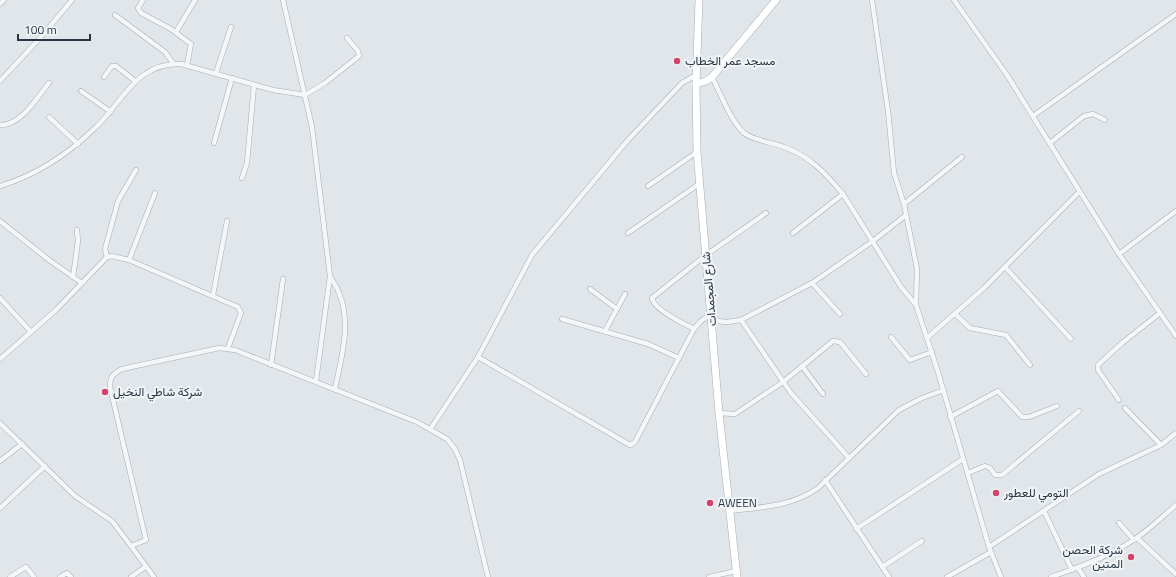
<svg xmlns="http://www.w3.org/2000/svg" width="1176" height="577" viewBox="0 0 1176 577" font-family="'Titillium Web',Vazirmatn,sans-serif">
<rect width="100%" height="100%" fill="#e1e6ea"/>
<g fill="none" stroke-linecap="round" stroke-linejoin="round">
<g stroke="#a6adb5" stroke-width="5.5">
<g id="minor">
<polyline points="143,0 138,8 141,13 171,29 191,44 187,65"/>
<polyline points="283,0 312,127 330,276 316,381"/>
<polyline points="872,0 888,111 894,173 904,204 917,269 916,305 938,372 989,547 1001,577"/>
<polyline points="954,0 1007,75 1119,254 1176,336"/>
<polyline points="0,4 4,0"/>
<polyline points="115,15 165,52 173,63"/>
<polyline points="176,32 195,0"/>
<polyline points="216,73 231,27"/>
<polyline points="104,77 112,66 116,66 135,81"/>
<path d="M 712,77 C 720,92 731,122 744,133 C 754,141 772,142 784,147 C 810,156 826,174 843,194 L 901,287 L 916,305"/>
<polyline points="0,81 41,37 72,0"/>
<polyline points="81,91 111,112"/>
<polyline points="1033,116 1176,14"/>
<polyline points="49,117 78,144"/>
<path d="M 0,125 C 21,126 37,97 49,83"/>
<polyline points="214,143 232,78"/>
<polyline points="1050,143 1084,116 1093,114 1105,120"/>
<polyline points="242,178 247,163 254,85"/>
<path d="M 0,186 C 37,175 67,155 95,128 C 123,102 136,62 181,64 L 273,90 L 305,95 L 325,83 L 359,56 L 358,51 L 347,38"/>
<polyline points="648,186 697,152"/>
<polyline points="904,204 962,157"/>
<polyline points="0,221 49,260 82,283"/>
<polyline points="628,233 699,184"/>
<polyline points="793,233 843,194"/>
<polyline points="1119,254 1176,211"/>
<polyline points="107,257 105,249 118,201 136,170"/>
<polyline points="129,260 155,193"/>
<polyline points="1005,267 1071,339"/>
<path d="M 330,276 C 333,282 337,287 339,293 C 352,323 341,359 335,389"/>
<polyline points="73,277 78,241 77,230"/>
<polyline points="812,283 873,241 906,215"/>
<polyline points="590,289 617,309"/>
<polyline points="213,295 227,221"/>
<polyline points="0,298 31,332"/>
<polyline points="955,314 970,328 1006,335 1030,365"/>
<polyline points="562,319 648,344 679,358"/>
<polyline points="741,320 812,283 840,314"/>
<path d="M 694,329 C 684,324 653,309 652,298 L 706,255 L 766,213"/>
<polyline points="605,331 625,294"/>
<polyline points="891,337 910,360 932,352"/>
<polyline points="928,337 984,288 1079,192"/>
<polyline points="478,357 630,445 635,442 694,329 700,322 711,313 717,321 727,322 741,320 791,393 849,458"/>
<polyline points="0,359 56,310 107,257 112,256 129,260 238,307 241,313 228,348"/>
<polyline points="271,365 283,279"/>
<polyline points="802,366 823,394"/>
<polyline points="1119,400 1098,370 1098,365 1122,343 1160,313"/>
<polyline points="1125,408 1161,445"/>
<polyline points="719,413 735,414 783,382 833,341 840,342 866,374"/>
<polyline points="950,417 998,391 1022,417 1029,417 1057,406"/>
<polyline points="0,423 75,496 112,521 131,546"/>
<polyline points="431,428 478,357 532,255 628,140 682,83 696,75"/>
<polyline points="0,461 22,444"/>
<polyline points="968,473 985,466 990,468 995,475 1002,475 1079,411"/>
<polyline points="825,480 889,577"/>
<polyline points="0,508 45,466"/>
<path d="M 729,511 C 761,507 791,507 818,488 L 899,410 L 922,398 L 944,390"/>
<polyline points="1044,511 1072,570"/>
<polyline points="1119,523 1134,540"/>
<polyline points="856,529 963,459"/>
<polyline points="1137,538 1176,574"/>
<polyline points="989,547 1099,474 1161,445 1176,433"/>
<polyline points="882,567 922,541"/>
<polyline points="1078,568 1084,577"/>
<polyline points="10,577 26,567 34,577"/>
<polyline points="60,577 67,573 71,577"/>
<polyline points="131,577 145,567"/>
<path d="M 154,577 L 131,546 L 146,540 L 110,387 C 110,376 113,374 122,369 L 219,348 L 235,350 L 417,422 L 447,439 L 455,449 L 460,460 L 488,577"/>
<polyline points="709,577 736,571"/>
<polyline points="947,577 991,552"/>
<path d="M 1051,577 C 1080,567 1110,556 1135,539 C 1150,529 1163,516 1176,505"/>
</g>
</g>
<g stroke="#a6adb5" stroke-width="8">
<g id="secondary">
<polyline points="699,0 696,84 697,152 719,413 737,577"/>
<polyline points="696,84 706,81 712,77 776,0"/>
</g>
</g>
<use href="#minor" stroke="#f4f6f8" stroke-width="4.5"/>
<use href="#secondary" stroke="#fff" stroke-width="7"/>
</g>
<g fill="#d24469" stroke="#f1f5f8" stroke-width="1.5">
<circle cx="677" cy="61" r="4"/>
<circle cx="105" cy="392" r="4"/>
<circle cx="996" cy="493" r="4"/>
<circle cx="710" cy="503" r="4"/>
<circle cx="1131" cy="557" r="4"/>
</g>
<g text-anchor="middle" stroke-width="4" stroke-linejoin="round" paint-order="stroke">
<g font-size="12" fill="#293543" stroke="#f1f5f8" text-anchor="start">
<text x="685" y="65">مسجد عمر الخطاب</text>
<text x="113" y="396">شركة شاطي النخيل</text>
<text x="1004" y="497">التومي للعطور</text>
<text x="718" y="507">AWEEN</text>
<text x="1123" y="554" text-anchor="end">شركة الحصن<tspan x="1123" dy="14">المتين</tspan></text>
</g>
<g font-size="12" fill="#293543" stroke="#f1f5f8">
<text transform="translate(709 289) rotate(-95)" y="4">شارع المجمدات</text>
</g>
</g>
<path d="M18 34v6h72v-6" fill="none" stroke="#293543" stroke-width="2"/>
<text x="24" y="34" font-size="12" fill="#293543" stroke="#f1f5f8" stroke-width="3" paint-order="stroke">100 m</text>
</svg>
